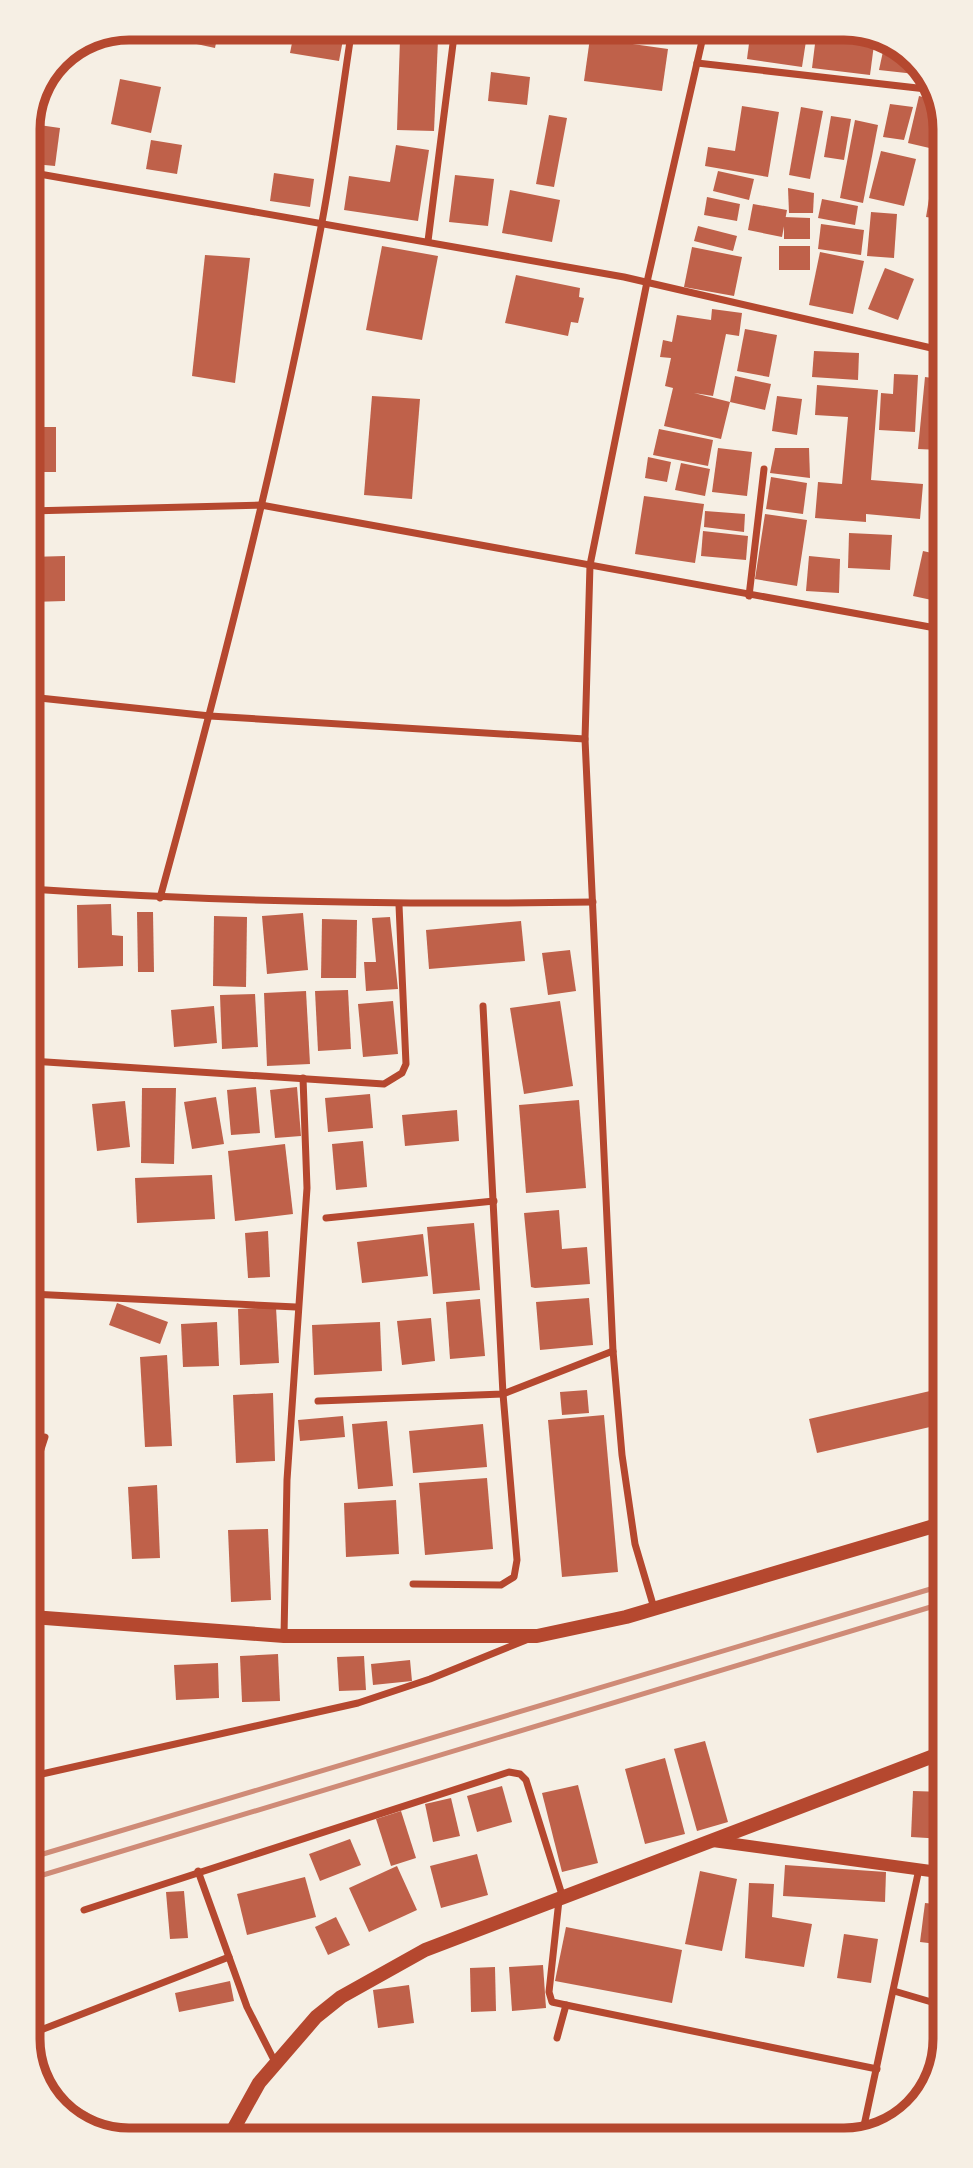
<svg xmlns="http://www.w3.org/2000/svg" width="973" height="2168" viewBox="0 0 973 2168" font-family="'Exo 2',sans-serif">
<rect width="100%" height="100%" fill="#f6efe4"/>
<g fill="#bf614a">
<polygon points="180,28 219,28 215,48 178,40"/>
<polygon points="295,28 345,29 339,61 290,53"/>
<polygon points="751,28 808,28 802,67 747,59"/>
<polygon points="817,28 851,28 875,37 870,75 812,68"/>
<polygon points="590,38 668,49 662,91 584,81"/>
<polygon points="400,39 438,40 434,131 397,130"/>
<polygon points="885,42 906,49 924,75 879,70"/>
<polygon points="491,72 530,77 527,105 488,101"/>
<polygon points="120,79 161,87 151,133 111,124"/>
<polygon points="919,96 939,101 938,150 908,143"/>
<polygon points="890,104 913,107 904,140 883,137"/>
<polygon points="742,106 779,112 768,177 705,166 708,147 735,151"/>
<polygon points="801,107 823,111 810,179 789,175"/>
<polygon points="549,115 567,118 554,187 536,184"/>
<polygon points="831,116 851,119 844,160 824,157"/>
<polygon points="855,120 878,125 863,203 840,198"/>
<polygon points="39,125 60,128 55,166 34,164"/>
<polygon points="151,140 182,145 177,174 146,169"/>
<polygon points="396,145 429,150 418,221 344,210 349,176 390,182"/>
<polygon points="881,151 916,159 904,206 869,198"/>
<polygon points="718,171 754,179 749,200 713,191"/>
<polygon points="274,173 314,179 310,207 270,201"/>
<polygon points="455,175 494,179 488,226 449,222"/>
<polygon points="788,188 814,193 813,213 789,213"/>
<polygon points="510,190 560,200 552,242 502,233"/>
<polygon points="930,193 940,194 940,219 926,217"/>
<polygon points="707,197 740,204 737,221 704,215"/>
<polygon points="822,199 858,206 855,225 818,218"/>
<polygon points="753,204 787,210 782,237 748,230"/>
<polygon points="871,212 897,214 894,258 867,256"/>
<polygon points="784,217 810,218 810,239 784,239"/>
<polygon points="821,224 864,230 861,255 818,249"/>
<polygon points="698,226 737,236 733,251 694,241"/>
<polygon points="382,246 438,256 422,340 366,330"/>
<rect x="779" y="246" width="31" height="24"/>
<polygon points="692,247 742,257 734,296 684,287"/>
<polygon points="820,252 864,261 853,314 809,305"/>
<polygon points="205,255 250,258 235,383 192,376"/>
<polygon points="885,268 914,279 898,320 868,309"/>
<polygon points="516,275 580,288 579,297 584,298 578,323 571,322 568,336 505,323"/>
<polygon points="712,309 742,313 739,336 726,334 713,396 694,393 730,402 721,439 664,426 673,388 665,386 671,358 660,357 663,340 672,342 677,315 711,320"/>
<polygon points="745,329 777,335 769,377 737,371"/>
<polygon points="814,351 859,353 858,380 812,377"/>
<polygon points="894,374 918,375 915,432 879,430 881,393 893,394"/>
<polygon points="735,376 771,384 765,410 730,402"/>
<polygon points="925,377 940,379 940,450 918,449"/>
<polygon points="817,385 878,390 871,480 923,484 920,519 866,514 866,522 815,518 818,482 842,484 848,417 815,415"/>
<polygon points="372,396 420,399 412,499 364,495"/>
<polygon points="777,396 802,399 797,435 772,431"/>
<polygon points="29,416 38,416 38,427 56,427 56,472 29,472"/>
<polygon points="659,429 713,440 708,466 653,455"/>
<polygon points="718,448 752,452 747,496 712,492"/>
<polygon points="775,448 809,448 810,478 770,473"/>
<polygon points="648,457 671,462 667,482 645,478"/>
<polygon points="681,463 710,469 705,496 675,490"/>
<polygon points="771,477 807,483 803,514 766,509"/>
<polygon points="644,496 704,504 695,563 635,554"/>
<polygon points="705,511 745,514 744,532 704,527"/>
<polygon points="765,514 807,520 797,586 755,579"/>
<polygon points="703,531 748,536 746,560 701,556"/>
<polygon points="849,533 892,535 890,570 848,568"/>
<polygon points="923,551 941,555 941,602 913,596"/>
<polygon points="65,556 65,601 31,602 30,557"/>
<polygon points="809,556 840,559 839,593 806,591"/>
<polygon points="111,904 112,935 123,936 123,966 78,968 77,905"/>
<polygon points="137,912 153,912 154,972 138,972"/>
<polygon points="303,913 308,970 267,974 262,916"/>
<polygon points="214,916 247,917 246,987 213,986"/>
<polygon points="390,917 398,989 366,991 364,962 376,962 372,918"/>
<polygon points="322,919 357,920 356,978 321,978"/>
<polygon points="521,921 525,961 429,969 426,930"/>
<polygon points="570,950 576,991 548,995 542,953"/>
<polygon points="348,990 351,1049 318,1051 315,991"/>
<polygon points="306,991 310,1064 267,1066 264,993"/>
<polygon points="255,994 258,1047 222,1049 220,995"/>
<polygon points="393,1001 398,1054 363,1057 358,1004"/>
<polygon points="560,1001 573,1086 524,1094 510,1008"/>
<polygon points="214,1006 217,1043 174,1047 171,1010"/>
<polygon points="256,1087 260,1133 231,1135 227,1090"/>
<polygon points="297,1087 301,1136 275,1138 270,1090"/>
<polygon points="142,1088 176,1088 174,1164 141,1163"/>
<polygon points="370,1094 373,1128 328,1132 325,1098"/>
<polygon points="216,1097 224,1144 192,1149 184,1102"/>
<polygon points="579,1100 586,1188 526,1193 519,1105"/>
<polygon points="125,1101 130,1147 97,1151 92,1104"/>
<polygon points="457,1110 459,1141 405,1146 402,1115"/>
<polygon points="363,1141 367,1187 336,1190 332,1144"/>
<polygon points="285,1144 293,1214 235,1221 228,1151"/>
<polygon points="212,1175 215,1219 137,1223 135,1178"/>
<polygon points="559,1210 562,1249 587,1247 590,1284 535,1288 531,1287 524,1213"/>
<polygon points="474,1223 480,1290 433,1294 427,1227"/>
<polygon points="268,1231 270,1277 248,1278 245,1233"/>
<polygon points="423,1234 428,1276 362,1283 357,1242"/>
<polygon points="589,1298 593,1345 540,1350 536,1302"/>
<polygon points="480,1299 485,1356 450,1359 446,1302"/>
<polygon points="117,1303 168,1322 160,1344 109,1325"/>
<polygon points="276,1307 279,1363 240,1365 238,1309"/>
<polygon points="431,1318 435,1361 402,1365 397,1321"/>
<polygon points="217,1322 219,1366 183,1367 181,1324"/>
<polygon points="380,1322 382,1371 314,1375 312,1325"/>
<polygon points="167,1355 172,1446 145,1447 140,1357"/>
<polygon points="943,1388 943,1424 817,1453 809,1419"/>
<polygon points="587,1390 589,1413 562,1415 560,1392"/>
<polygon points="273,1393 275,1461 236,1463 233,1395"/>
<polygon points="604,1415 618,1572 562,1577 548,1420"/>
<polygon points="343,1416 345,1437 300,1441 298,1420"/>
<polygon points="387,1421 393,1486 358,1489 352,1424"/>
<polygon points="483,1424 487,1467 413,1473 409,1431"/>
<polygon points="487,1478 493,1549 425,1555 419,1483"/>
<polygon points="157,1485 160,1558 132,1559 128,1487"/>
<polygon points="396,1500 399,1554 346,1557 344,1503"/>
<polygon points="268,1529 271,1600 231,1602 228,1530"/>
<polygon points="278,1654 280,1701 242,1702 240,1656"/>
<polygon points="364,1656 366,1690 339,1691 337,1657"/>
<polygon points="410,1660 412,1681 373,1685 371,1664"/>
<polygon points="218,1663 219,1698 176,1700 174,1665"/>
<polygon points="705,1741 728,1822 697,1831 674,1749"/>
<polygon points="665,1758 685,1834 645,1844 625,1769"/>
<polygon points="578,1785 598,1863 562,1872 542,1793"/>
<polygon points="502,1786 512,1822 477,1832 467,1796"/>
<polygon points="913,1791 944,1792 944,1839 911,1837"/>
<polygon points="451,1798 460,1836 433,1842 425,1804"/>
<polygon points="401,1811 416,1858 391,1866 376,1819"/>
<polygon points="350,1839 361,1865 320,1881 309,1854"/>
<polygon points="477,1854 488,1895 441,1908 430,1866"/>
<polygon points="785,1865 886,1872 885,1902 783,1896"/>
<polygon points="397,1866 417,1910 369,1932 349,1888"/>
<polygon points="700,1871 737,1879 722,1951 685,1944"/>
<polygon points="305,1877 316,1917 247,1935 237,1894"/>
<polygon points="749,1883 774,1884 772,1917 812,1924 804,1967 745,1958"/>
<polygon points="184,1891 188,1938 170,1939 166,1892"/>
<polygon points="925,1903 945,1905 945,1945 920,1942"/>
<polygon points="336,1917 350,1945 328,1955 315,1927"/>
<polygon points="566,1927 682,1950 672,2003 555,1981"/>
<polygon points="844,1934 878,1939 871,1983 837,1978"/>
<polygon points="543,1965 546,2008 512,2011 509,1967"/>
<polygon points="495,1967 496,2011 471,2012 470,1968"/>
<polygon points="230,1981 234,2001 179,2012 175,1993"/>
<polygon points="409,1985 414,2023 378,2028 373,1990"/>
</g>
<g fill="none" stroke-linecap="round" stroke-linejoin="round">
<g stroke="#b5482f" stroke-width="7">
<polyline points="697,63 935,90"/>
<polyline points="28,172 624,277 940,350"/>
<polyline points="428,241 455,28"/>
<polyline points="29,511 261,505 941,629"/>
<polyline points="749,596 764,469"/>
<polyline points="30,697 210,716 585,739"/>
<path d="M 30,889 C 218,902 405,905 593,902"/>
<path d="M 160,898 C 221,675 279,450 322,222 C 334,158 342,93 352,28"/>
<polyline points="31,1061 384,1084 402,1073 406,1064 399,905"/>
<polyline points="326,1218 494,1201"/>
<polyline points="31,1294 296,1307"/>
<polyline points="318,1401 503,1394 613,1351"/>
<polyline points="32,1477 45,1437"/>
<polyline points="413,1584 501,1585 514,1577 517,1560 503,1394 483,1006"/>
<polyline points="654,1608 635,1544 622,1455 613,1351 585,739 590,565 647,282 705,28"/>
<polyline points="284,1636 287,1480 307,1188 303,1078"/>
<polyline points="33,1776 358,1703 430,1679 526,1640"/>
<polyline points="198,1871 247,2007 275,2062"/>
<polyline points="559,1900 549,1992 552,2002 566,2005"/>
<polyline points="84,1910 509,1772 520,1774 526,1780 563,1898"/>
<polyline points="894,1991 945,2006"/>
<polyline points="33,2033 229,1957"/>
<polyline points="557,2038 566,2005 877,2069"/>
<polyline points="862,2135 919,1869"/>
</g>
<polyline stroke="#b5482f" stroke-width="12" points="713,1841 945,1873"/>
<g stroke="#b5482f" stroke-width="14">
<polyline points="32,1617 284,1636 537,1636 626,1617 944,1523"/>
<polyline points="228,2139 259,2083 316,2017 341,1997 425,1950 944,1752"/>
</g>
<g stroke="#cf8b77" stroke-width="5">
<polyline points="33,1857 944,1585"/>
<polyline points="33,1878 944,1603"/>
<polyline points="49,2093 130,2140"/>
</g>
</g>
<path d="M0 0H973V2168H0ZM129 40H844A89 89 0 0 1 933 129V2039A89 89 0 0 1 844 2128H129A89 89 0 0 1 40 2039V129A89 89 0 0 1 129 40Z" fill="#f6efe4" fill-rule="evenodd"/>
<path fill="none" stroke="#b5482f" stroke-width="9" d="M129 40H844A89 89 0 0 1 933 129V2039A89 89 0 0 1 844 2128H129A89 89 0 0 1 40 2039V129A89 89 0 0 1 129 40Z"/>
</svg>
